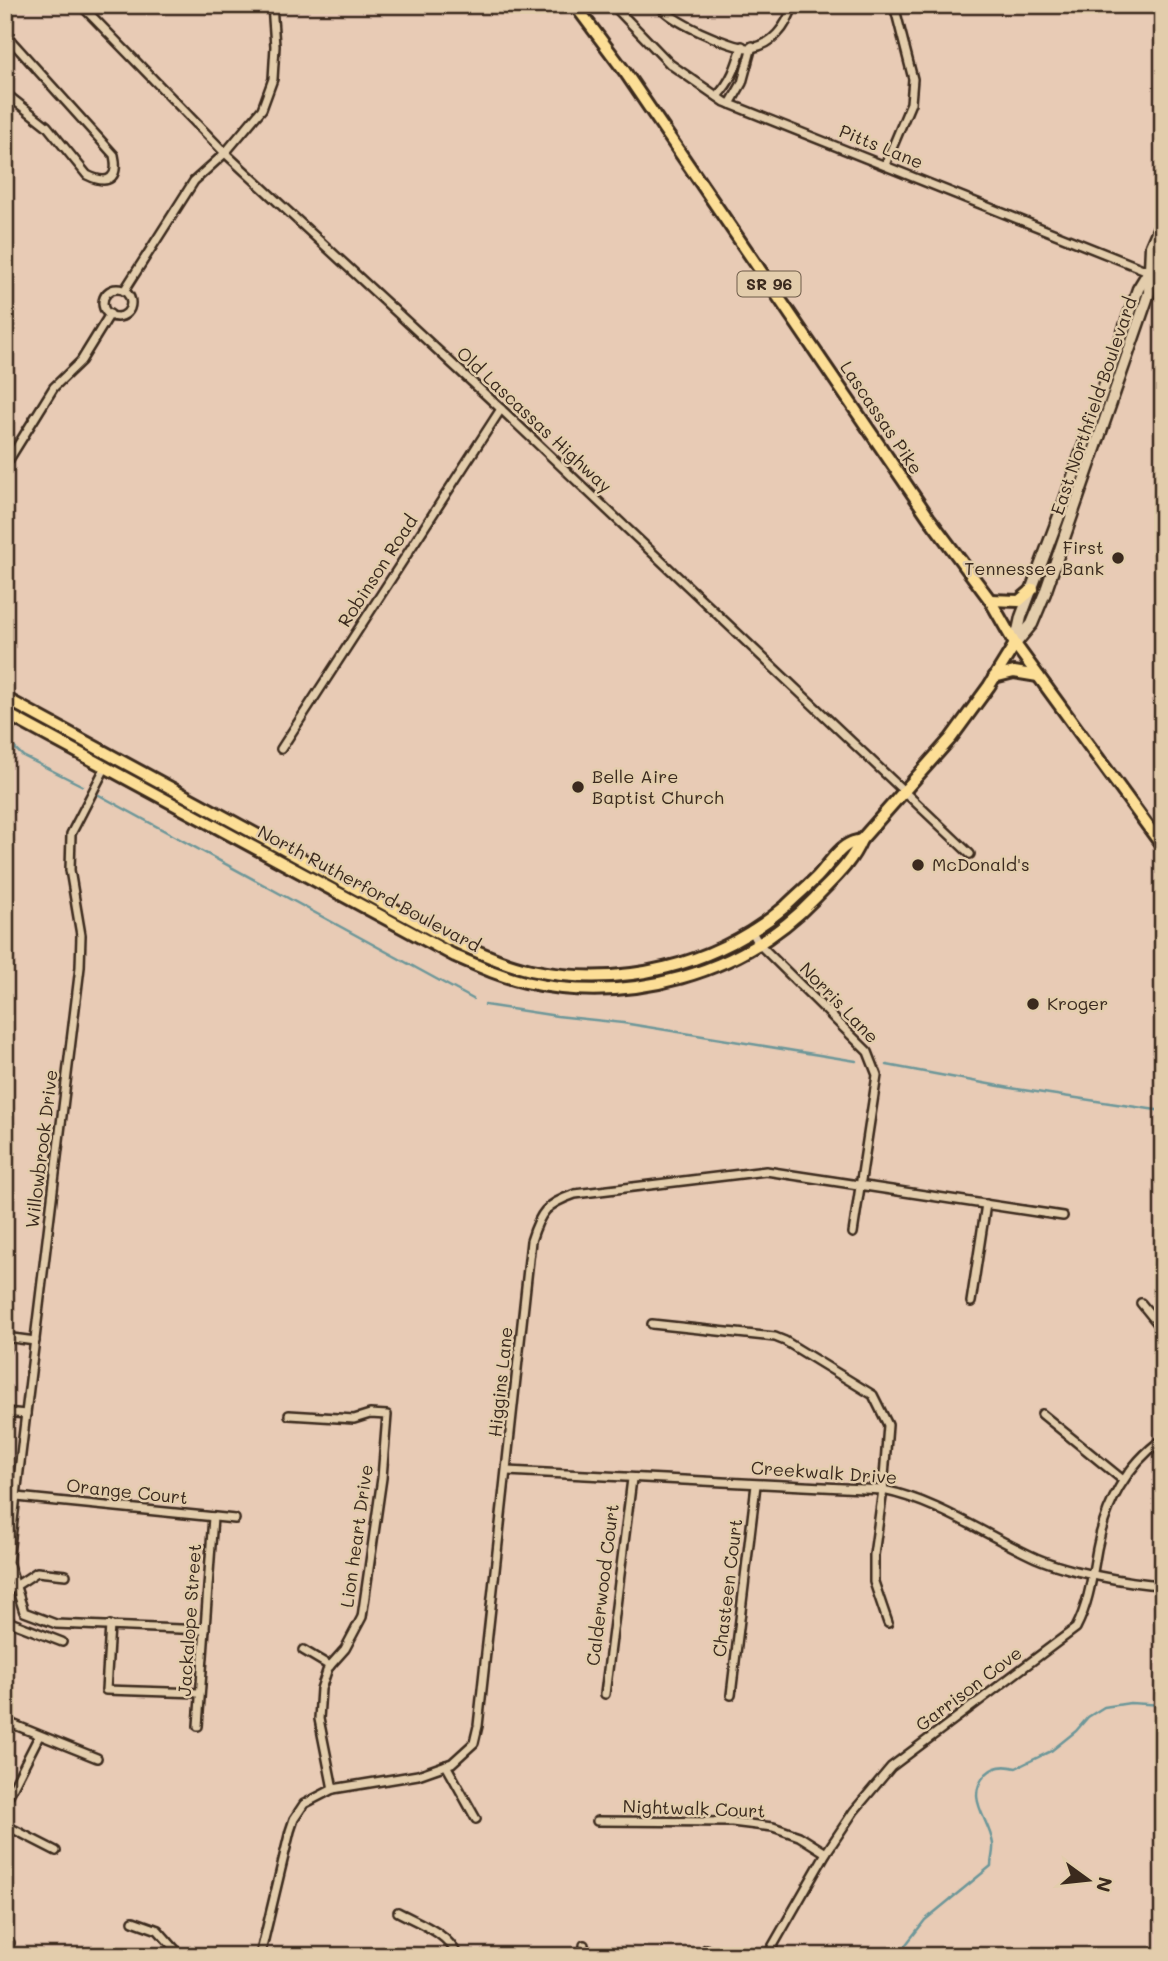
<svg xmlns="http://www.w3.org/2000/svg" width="1168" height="1961" viewBox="0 0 1168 1961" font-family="Mali,sans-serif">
<rect width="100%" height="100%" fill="#e8cbb5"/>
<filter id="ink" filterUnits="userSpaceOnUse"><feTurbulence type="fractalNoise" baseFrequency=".0143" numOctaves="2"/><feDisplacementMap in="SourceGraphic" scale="14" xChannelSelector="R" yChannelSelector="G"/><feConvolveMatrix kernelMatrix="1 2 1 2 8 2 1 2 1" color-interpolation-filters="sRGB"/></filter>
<g filter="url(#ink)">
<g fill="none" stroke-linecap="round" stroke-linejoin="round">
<g stroke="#6d9799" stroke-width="2.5">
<polyline points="5,739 23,756 83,786"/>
<polyline points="99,795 473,999"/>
<polyline points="485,1005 557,1016 623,1023 856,1061"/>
<polyline points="887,1065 1010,1088 1163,1111"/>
<path d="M 897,1956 L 925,1920 L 991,1866 C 991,1859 994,1851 993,1844 C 989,1818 964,1798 986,1774 C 995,1765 1005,1765 1016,1768 L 1051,1751 L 1076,1731 L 1088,1717 L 1104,1707 L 1130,1703 L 1163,1705"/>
</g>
<g stroke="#3b2a1e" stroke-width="12">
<g id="street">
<polyline points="81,5 225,153 501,409 970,854"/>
<polyline points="613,5 670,64 725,102 1163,277"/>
<path d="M 660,5 C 666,20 732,48 748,48 C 772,47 787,26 793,5"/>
<path d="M 5,34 L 114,155 C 119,178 109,186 87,175 L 47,126 L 5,93"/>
<path d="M 717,96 C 731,82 737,65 742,46"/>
<polyline points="730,104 742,83 752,46"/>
<polyline points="885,165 911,103 913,79 894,5"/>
<circle cx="117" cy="303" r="14"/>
<polyline points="124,291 194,181 225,153 262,109 273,79 275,46 272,5"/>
<polyline points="5,466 54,387 81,361 110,314"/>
<polyline points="281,749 501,409"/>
<polyline points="105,768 71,834 70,870 81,935 80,967 8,1562 24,1612 56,1624 205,1630"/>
<polyline points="751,930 759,944 868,1052 877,1075 853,1233"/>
<polyline points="971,1302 986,1204"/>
<polyline points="1141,1303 1163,1330"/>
<polyline points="652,1324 775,1337 785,1341 873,1395 888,1425 883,1490 874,1555 874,1582 888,1623"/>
<polyline points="5,1337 35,1341"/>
<polyline points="5,1351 7,1338"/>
<polyline points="5,1412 26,1414"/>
<polyline points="1042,1414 1123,1480"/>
<polyline points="289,1415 354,1419 370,1414 387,1415 382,1478 362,1617 345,1649 328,1668 321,1689 319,1719 333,1789"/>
<path d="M 507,1471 L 883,1490 C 938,1501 985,1535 1036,1558 C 1069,1572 1127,1583 1163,1585"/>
<polyline points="17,1497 235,1519"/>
<polyline points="5,1593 37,1572 66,1575"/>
<polyline points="5,1620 62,1642"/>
<polyline points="110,1625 106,1690 200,1693"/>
<polyline points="303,1650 330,1666"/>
<polyline points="605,1694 632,1479"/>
<polyline points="731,1695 756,1485"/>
<polyline points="5,1721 97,1758"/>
<polyline points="198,1726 213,1517"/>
<polyline points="446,1765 476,1819"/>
<polyline points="5,1803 39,1736"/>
<polyline points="597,1821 732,1822 773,1827 799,1836 826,1853"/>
<polyline points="5,1825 56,1851"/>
<path d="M 398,1912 C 421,1924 446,1932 458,1956"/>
<polyline points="133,1921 158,1930 181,1956"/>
<polyline points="5,1940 10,1943"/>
<polyline points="584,1945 585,1956"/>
<polyline points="706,1949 717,1956"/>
<path d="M 260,1956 L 290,1831 L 294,1819 L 304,1804 L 333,1789 L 418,1775 L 452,1763 L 474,1743 L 478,1726 L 531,1241 C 540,1212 546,1204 575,1194 L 766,1171 L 1063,1216"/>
<path d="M 767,1956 L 826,1853 L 854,1811 L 891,1767 L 1076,1628 C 1089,1603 1092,1577 1097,1549 C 1105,1506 1126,1465 1163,1439"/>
</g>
</g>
<g stroke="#3b2a1e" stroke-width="15">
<g id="secondary">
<polyline points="1016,640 1021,617 1062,508 1138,289 1149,271 1163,261"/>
<polyline points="1015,644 1032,624 1045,593 1149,293 1151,246 1163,218"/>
</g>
</g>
<g stroke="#3b2a1e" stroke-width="16">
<g id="primary">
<polyline points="575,5 625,72 929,518 990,600 1015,644 1163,847"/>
<polyline points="990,600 1019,601 1033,589"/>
<polyline points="994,677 1014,672 1038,676"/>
<path d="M 5,698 L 451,940 C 477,951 503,964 531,970 C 620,989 716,966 786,906 C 796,896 807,887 817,877 C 827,867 838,848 851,843 C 854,841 858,841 861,840"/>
<path d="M 5,713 L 455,956 C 478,966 500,976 525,982 C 628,1005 742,975 815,898 C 832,880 851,864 861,840 L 951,738 L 989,686 L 1015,644"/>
</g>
</g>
<use href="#street" stroke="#e3cdac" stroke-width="7"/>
<use href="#secondary" stroke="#e3cdac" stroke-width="10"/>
<use href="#primary" stroke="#fcde96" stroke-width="10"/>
</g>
</g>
<g fill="#3b2a1e" stroke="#e3cdac" stroke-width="2.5">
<circle cx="1118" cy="558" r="7"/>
<circle cx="578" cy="787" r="7"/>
<circle cx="918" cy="865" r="7"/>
<circle cx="1033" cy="1004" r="7"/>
</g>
<g text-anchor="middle" stroke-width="5" stroke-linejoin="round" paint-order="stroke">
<rect fill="#e3cdac" stroke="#6d5b49" stroke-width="2" x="737.5" y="271.5" width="63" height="25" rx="5"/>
<g font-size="16" font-weight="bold" fill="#3b2a1e">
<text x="769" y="290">SR 96</text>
</g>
<g font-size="18" fill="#3b2a1e" stroke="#e3cdac">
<text transform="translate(881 147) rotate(22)" y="6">Pitts Lane</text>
<text transform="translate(1094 406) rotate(-71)" y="6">East Northfield Boulevard</text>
<text transform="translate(881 418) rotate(56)" y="6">Lascassas Pike</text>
<text transform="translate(534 420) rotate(43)" y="6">Old Lascassas Highway</text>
<text transform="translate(378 571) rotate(-57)" y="6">Robinson Road</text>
<text transform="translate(369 889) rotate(28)" y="6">North Rutherford Boulevard</text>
<text transform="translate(839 1003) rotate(46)" y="6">Norris Lane</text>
<text transform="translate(42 1149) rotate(-83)" y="6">Willowbrook Drive</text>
<text transform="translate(501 1382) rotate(-84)" y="6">Higgins Lane</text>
<text transform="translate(824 1473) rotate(4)" y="6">Creekwalk Drive</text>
<text transform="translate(127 1492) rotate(6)" y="6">Orange Court</text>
<text transform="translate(357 1536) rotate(-82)" y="6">Lion heart Drive</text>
<text transform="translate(603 1585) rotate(-83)" y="6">Calderwood Court</text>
<text transform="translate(728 1588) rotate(-83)" y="6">Chasteen Court</text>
<text transform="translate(190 1620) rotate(-86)" y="6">Jackalope Street</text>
<text transform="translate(969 1689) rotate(-37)" y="6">Garrison Cove</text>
<text transform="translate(694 1809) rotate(2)" y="6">Nightwalk Court</text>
</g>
<g font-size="18" fill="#3b2a1e" stroke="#e3cdac" text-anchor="start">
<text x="1104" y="554" text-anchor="end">First<tspan x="1104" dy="21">Tennessee Bank</tspan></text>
<text x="592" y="783">Belle Aire<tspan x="592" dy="21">Baptist Church</tspan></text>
<text x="932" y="871">McDonald's</text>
<text x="1047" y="1010">Kroger</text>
</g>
</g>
<rect width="1168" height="1961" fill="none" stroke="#e3cdac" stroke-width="28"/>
<rect x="14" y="14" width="1140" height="1933" fill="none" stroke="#3b2a1e" stroke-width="2.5" filter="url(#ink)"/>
<g transform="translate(1088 1880) rotate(105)" stroke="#e3cdac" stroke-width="5" paint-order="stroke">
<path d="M0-5L12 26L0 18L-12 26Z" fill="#3b2a1e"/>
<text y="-10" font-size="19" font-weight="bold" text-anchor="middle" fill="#3b2a1e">N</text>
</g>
</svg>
